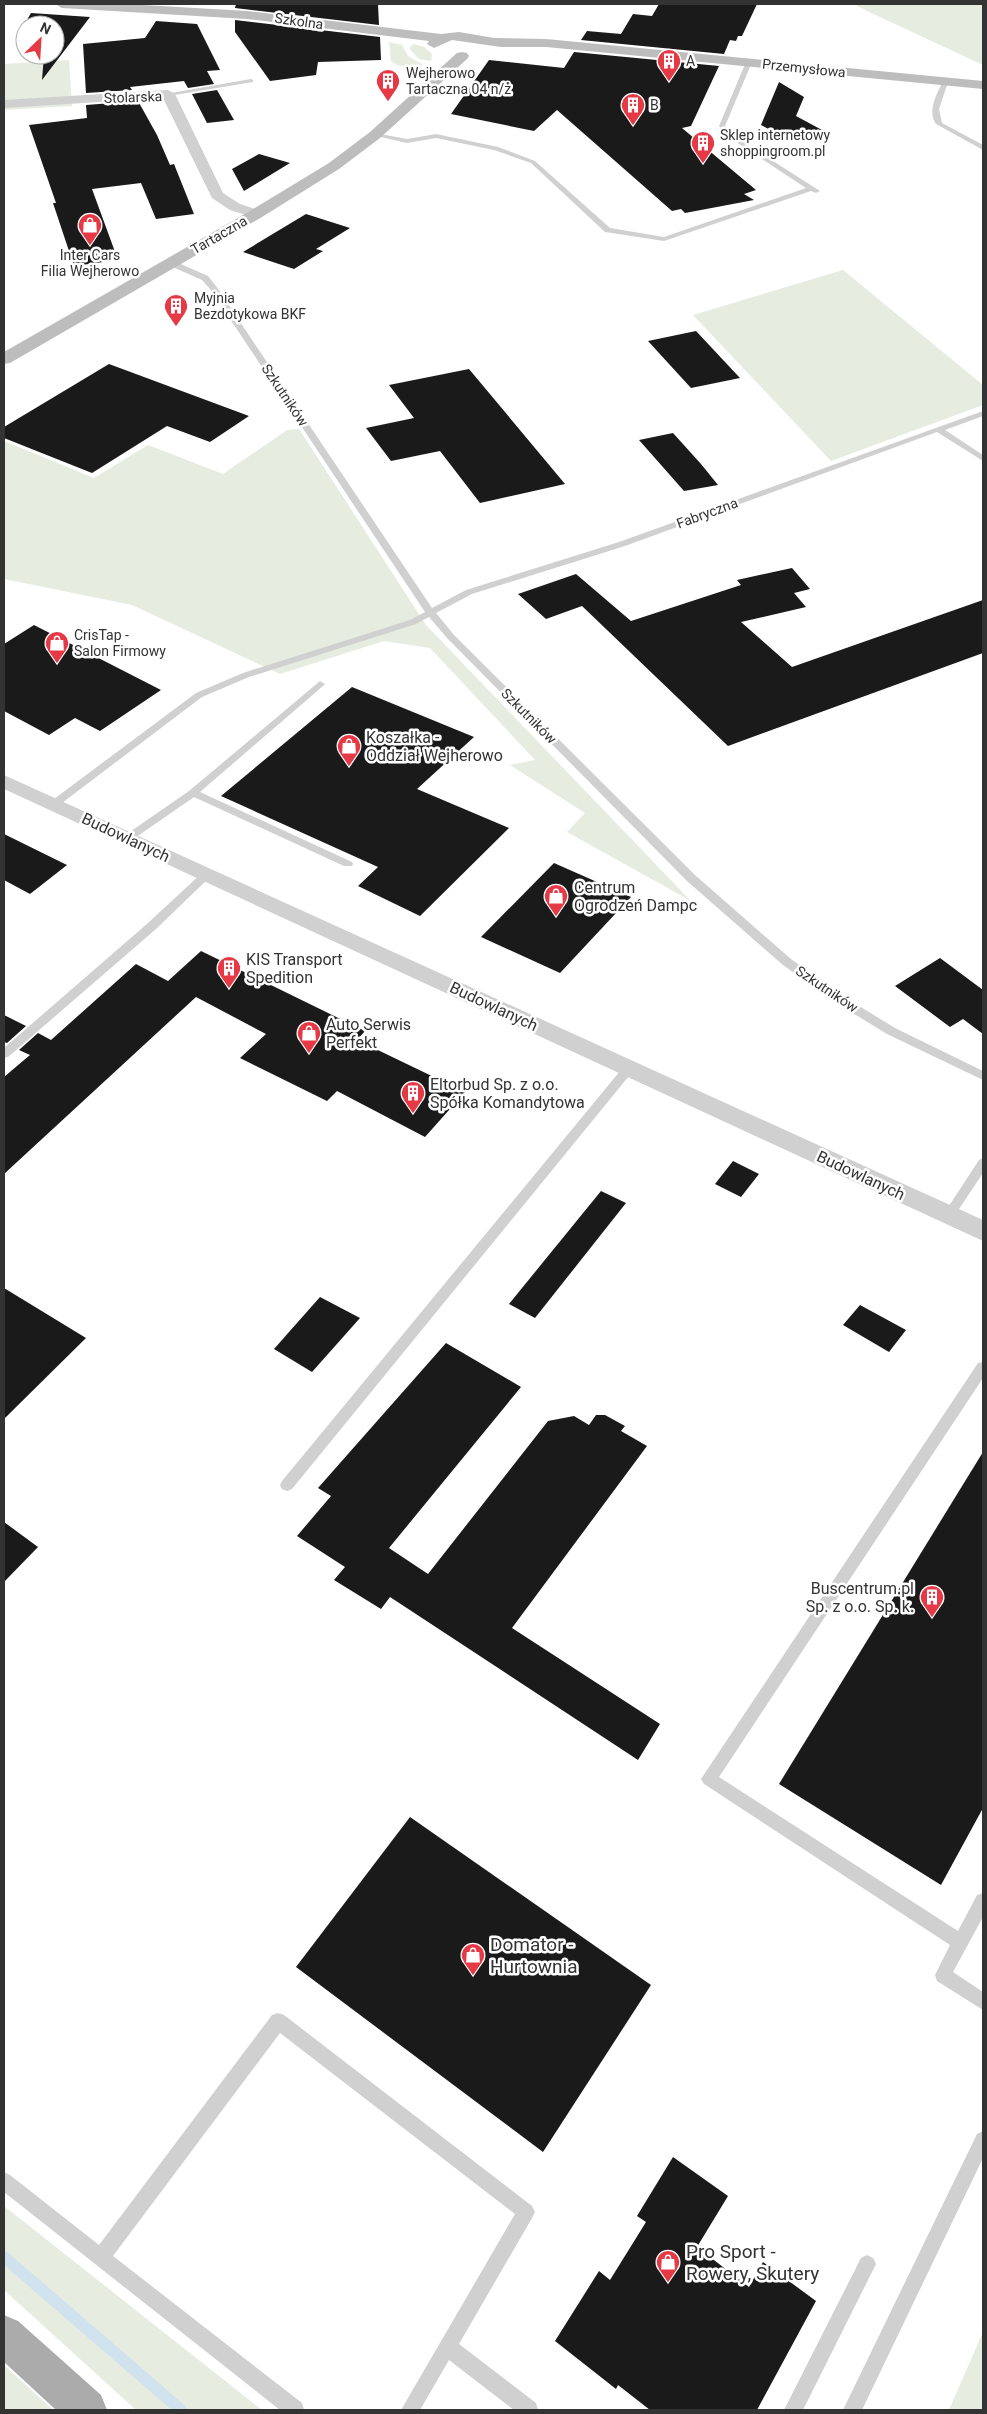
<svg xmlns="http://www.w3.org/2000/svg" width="987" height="2414" viewBox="0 0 987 2414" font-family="Roboto,sans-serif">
<rect width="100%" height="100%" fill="#fff"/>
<g fill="#e6ecdf">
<polygon points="854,4 983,4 983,65 867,11"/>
<polygon points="389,42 402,45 408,56 422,64 420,69 397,65 391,61"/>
<polygon points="414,44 424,47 432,54 431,61 419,59 409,48"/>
<polygon points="69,60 72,106 4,110 4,64"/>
<polygon points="843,270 983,385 983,405 831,461 693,315"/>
<polygon points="299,429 426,625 691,901 567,832 585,813 510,765 535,760 430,648 384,641 280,674 132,605 4,579 4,441 94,478 148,445 223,474 287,430"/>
<polygon points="4,2206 262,2410 136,2410 4,2290"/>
<polygon points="983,2332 983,2410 949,2410"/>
<polygon points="4,2365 53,2410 4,2410"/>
</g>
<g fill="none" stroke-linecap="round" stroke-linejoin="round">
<polyline stroke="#cfe2ee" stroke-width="12" points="4,2257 181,2410"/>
</g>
<g fill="#1a1a1a">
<polygon points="236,4 378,4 379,25 235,8"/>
<polygon points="659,4 757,4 742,36 738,36 736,41 730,40 724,54 581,40 587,31 621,34 633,14 652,16"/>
<polygon points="31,13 90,17 42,80 44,55 55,55 55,25 25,25 25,39 16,39"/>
<polygon points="235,20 380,37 381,60 318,62 316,75 270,81 235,32"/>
<polygon points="156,21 197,24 220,70 207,71 214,84 188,88 184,81 130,87 132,90 86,93 83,44 145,38"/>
<polygon points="574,52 719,66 691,126 682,128 756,190 744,194 754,200 685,213 681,209 672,211 557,110 534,131 451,114 489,60 564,68"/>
<polygon points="779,82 804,97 796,116 822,130 789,140 761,125"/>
<polygon points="217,90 234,120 207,123 192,94"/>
<polygon points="138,101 157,135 170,165 174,164 194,214 156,219 141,183 92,189 118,260 74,266 53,203 56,203 29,125 87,118 86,105"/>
<polygon points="259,154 290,163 244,191 232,169"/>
<polygon points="306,214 350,228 316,249 323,251 294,269 243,252"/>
<polygon points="696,331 740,378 691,388 648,341"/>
<polygon points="109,364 249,416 210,442 167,426 92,473 4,438 4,427"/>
<polygon points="469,369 565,484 480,503 440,451 391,461 366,428 414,418 389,385"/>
<polygon points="673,433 701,464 718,485 684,491 639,440"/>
<polygon points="792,568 810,589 794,593 806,607 741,622 792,667 983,600 983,653 728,746 582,606 546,619 518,594 576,574 631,621 741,585 737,580"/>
<polygon points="34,625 161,690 100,731 75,718 49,735 4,711 4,644"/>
<polygon points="352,687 474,737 417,789 509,828 420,916 358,886 378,867 221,796"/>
<polygon points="4,834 67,865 30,894 4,880"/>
<polygon points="554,863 631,897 560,973 481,937"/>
<polygon points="201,951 365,1031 357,1040 465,1092 425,1137 337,1091 327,1101 240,1058 266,1034 196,997 4,1174 4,1077 30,1055 19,1050 38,1033 51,1040 136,964 168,981"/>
<polygon points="940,958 983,990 983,1034 963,1019 950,1027 895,986"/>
<polygon points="4,1015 26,1026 7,1043 4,1042"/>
<polygon points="733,1161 759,1174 741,1197 715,1184"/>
<polygon points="601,1191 626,1203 535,1318 509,1304"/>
<polygon points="4,1288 86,1338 4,1419"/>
<polygon points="320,1297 360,1318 312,1372 274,1349"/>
<polygon points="860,1305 906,1330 889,1352 843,1325"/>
<polygon points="446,1343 521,1387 389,1548 428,1574 548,1421 574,1416 589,1425 596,1415 605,1415 625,1426 621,1431 647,1446 512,1628 660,1724 638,1760 390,1597 381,1609 334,1580 345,1567 297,1536 331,1496 318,1488"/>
<polygon points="983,1452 983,1808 941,1885 779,1784"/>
<polygon points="4,1522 38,1547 4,1582"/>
<polygon points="410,1817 651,1985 543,2152 296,1967"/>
<polygon points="673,2157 728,2196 697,2247 749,2287 763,2262 816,2301 757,2410 650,2410 618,2385 616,2389 555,2341 599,2271 610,2280 646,2222 637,2216"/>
</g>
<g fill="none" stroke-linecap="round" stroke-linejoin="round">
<g fill="#d0d0d0" fill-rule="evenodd">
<polygon points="749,60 752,62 725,126 734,136 820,191 816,193 811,191 664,241 605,232 531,163 494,150 436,138 407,143 372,135 375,133 407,139 436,134 498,147 535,161 610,228 664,237 806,188 730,138 719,126 746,62"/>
<polygon points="251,79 253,80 253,82 168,96 165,94"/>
<path d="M 943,81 L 948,82 L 939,109 L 942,123 L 983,145 L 983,150 L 936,124 C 927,110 937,94 943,81 Z"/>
<polygon points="168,261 174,261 208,276 216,286 432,608 466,590 619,542 983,411 983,416 945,430 983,455 983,461 937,432 625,546 472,594 436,613 454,635 695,875 791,959 841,995 895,1028 983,1071 983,1080 887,1034 833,1001 783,965 687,881 448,639 429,617 416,624 249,677 202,697 58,806 50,806 50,802 196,693 243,673 410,620 425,612 210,289 202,280 168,265"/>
<polygon points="320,681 325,684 323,686 200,792 352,862 353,864 352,866 344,866 194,797 132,840 124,840 124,836 189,791"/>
<polygon points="207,870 211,872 212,874 211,876 156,929 8,1057 4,1058 4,1048 148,923 203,872"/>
<polygon points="629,1064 635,1068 633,1071 292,1489 287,1491 282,1489 280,1485 282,1481 625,1065"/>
<polygon points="983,1158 983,1173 953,1218 945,1218 943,1215 945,1212 979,1160"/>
<polygon points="983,1362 983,1378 719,1777 958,1931 977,1895 983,1893 983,1917 953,1972 983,1992 983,2010 937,1981 935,1975 950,1945 704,1784 701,1779 978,1363"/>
<polygon points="278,2013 284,2015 532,2206 535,2212 532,2218 459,2344 536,2403 538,2410 514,2410 449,2360 420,2410 401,2410 515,2214 280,2033 113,2256 302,2403 304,2410 280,2410 4,2192 4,2172 10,2175 99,2245 272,2015"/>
<polygon points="983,2131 983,2158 862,2410 843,2410 977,2134"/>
<polygon points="867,2255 873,2258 876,2264 803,2410 784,2410 861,2258"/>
</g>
<g fill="#d0d0d0" fill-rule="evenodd">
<polygon points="168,90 175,94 223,193 240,204 261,211 263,214 261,217 256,218 230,210 212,198 163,98 4,108 4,100"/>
<polygon points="4,775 983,1220 983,1241 4,789"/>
</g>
<g fill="#bdbdbd" fill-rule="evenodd">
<polygon points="55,4 126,4 247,11 441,34 459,32 494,38 546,39 983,81 983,89 546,47 501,47 452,40 434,48 427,44 429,41 247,19 62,8"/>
<polygon points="462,52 467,53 469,56 467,59 380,138 339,169 262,217 10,363 4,364 4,352 250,211 329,163 370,132 457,53"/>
</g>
<polygon fill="#ababab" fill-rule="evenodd" points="4,2315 18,2321 101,2395 107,2410 56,2410 4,2362"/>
</g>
<defs>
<g id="building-pin" transform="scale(1.25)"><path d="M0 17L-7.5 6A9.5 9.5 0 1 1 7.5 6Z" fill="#e63946" stroke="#fff"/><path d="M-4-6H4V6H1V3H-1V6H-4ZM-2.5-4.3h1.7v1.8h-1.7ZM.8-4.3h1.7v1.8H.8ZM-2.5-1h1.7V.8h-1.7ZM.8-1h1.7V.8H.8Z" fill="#fff"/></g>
<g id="shop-pin" transform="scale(1.25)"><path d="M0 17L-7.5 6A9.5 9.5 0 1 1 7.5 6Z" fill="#e63946" stroke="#fff"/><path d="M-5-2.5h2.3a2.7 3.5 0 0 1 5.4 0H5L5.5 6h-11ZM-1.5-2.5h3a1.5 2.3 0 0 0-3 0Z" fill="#fff"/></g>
</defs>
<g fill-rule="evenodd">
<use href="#building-pin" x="669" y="61"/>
<use href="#building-pin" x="388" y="81"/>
<use href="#building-pin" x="633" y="105"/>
<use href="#building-pin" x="703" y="143"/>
<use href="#shop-pin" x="90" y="225"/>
<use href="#building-pin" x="176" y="306"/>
<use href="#shop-pin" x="57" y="643"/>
<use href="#shop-pin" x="349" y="746"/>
<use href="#shop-pin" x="556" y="896"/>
<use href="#building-pin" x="229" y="968"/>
<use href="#shop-pin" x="309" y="1033"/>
<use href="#building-pin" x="413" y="1093"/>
<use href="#building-pin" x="932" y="1597"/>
<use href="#shop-pin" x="473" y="1955"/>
<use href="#shop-pin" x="668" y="2262"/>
</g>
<g text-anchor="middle" stroke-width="5" stroke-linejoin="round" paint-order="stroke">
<g font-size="14" fill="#333" stroke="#fff">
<text transform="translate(299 21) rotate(8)" y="5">Szkolna</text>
<text transform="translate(804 68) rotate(6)" y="5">Przemysłowa</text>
<text transform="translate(133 97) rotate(-2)" y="5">Stolarska</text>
<text transform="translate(219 235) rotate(-30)" y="5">Tartaczna</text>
<text transform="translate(285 395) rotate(56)" y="5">Szkutników</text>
<text transform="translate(707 513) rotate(-20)" y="5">Fabryczna</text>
<text transform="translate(529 716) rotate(45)" y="5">Szkutników</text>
<text transform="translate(827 989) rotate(34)" y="5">Szkutników</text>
</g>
<g font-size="14" fill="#333" stroke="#fff" text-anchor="start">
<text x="686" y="66">A</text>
<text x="406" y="78">Wejherowo<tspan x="406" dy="16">Tartaczna 04 n/ż</tspan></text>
<text x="650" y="110">B</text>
<text x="720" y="140">Sklep internetowy<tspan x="720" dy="16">shoppingroom.pl</tspan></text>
<text x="90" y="260" text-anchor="middle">Inter Cars<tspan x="90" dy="16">Filia Wejherowo</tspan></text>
<text x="194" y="303">Myjnia<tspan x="194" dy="16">Bezdotykowa BKF</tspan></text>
<text x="74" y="640">CrisTap -<tspan x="74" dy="16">Salon Firmowy</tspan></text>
</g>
<g font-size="16" fill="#333" stroke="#fff" text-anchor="start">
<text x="366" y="743">Koszałka -<tspan x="366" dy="18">Oddział Wejherowo</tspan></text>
<text x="574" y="893">Centrum<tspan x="574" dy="18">Ogrodzeń Dampc</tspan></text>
<text x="246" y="965">KIS Transport<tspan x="246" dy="18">Spedition</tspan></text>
<text x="326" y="1030">Auto Serwis<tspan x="326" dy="18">Perfekt</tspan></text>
<text x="430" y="1090">Eltorbud Sp. z o.o.<tspan x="430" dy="18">Spółka Komandytowa</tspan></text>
<text x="914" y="1594" text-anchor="end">Buscentrum.pl<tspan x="914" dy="18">Sp. z o.o. Sp. k.</tspan></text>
</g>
<g font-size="16" fill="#333" stroke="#fff">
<text transform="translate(126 837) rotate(25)" y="6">Budowlanych</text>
<text transform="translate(494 1006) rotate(25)" y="6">Budowlanych</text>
<text transform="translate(861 1175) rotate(25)" y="6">Budowlanych</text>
</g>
<g font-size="19" fill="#333" stroke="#fff" text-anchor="start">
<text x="490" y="1951">Domator -<tspan x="490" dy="22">Hurtownia</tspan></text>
<text x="686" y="2258">Pro Sport -<tspan x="686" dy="22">Rowery, Skutery</tspan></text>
</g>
</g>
<rect width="987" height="2414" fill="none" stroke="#333333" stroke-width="10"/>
<g transform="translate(40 40) rotate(25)"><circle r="24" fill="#ffffff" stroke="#adadad"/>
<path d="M0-4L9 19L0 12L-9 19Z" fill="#e63946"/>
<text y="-8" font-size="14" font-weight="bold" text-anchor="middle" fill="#333333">N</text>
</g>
</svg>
